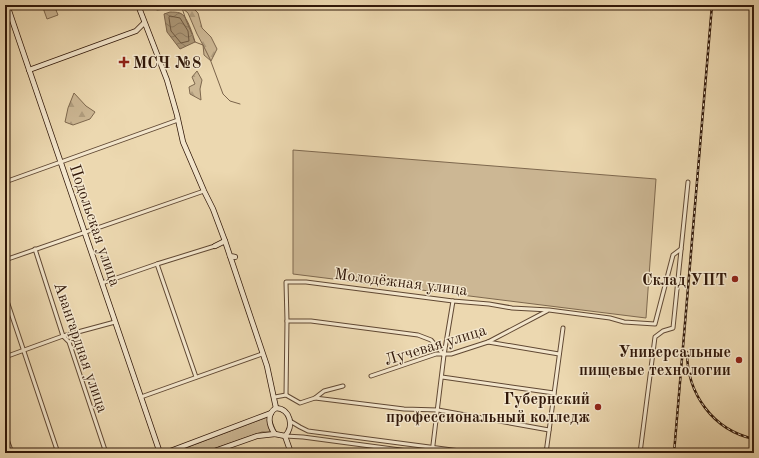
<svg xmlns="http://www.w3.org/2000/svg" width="759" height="458" viewBox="0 0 759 458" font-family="'Old Standard TT',serif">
<defs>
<pattern id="forest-firs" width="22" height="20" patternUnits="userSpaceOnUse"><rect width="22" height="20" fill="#ccb794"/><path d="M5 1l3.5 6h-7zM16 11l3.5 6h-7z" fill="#b09d7e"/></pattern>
<pattern id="water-waves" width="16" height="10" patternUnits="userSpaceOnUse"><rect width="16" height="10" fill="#ac9777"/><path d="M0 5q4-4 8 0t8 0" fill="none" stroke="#8d7a60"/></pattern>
</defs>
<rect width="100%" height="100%" fill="#ecd8b0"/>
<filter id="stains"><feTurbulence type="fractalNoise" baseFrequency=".005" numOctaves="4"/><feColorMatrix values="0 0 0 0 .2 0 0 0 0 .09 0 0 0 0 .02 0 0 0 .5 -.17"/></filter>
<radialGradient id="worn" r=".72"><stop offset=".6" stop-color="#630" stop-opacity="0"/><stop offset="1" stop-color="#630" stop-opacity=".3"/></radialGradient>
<g fill="#ccb794" stroke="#7e684e">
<polygon points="42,5 54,5 58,15 47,19"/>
<polygon points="293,150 656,179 646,318 293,274"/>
<polygon points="270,416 276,432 262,432 202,453 172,453"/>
</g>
<g fill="url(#forest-firs)" stroke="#7e684e">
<polygon points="149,5 164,5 165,9 157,10"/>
<polygon points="181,5 190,5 198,13 202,28 211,37 217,49 211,61 204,55 203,45 197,34 188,13 182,8"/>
<polygon points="197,71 202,80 200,89 201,100 190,94 189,87 195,84 192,77"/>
<polygon points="74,93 86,106 95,112 90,119 73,125 65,122 68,108"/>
</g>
<path fill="url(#water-waves)" stroke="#7b644b" d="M 170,12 C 173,12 177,12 180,13 C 187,15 193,35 195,42 L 180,49 L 167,32 L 164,14 Z"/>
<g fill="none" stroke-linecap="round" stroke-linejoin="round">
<polygon stroke="#6e5840" stroke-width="1" points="170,16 180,18 188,31 189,41 181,43 171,31 169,18"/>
<g stroke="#7b644b" stroke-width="1">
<polyline points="181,5 186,20 192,34"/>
<polyline points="193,37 195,42 203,45 210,59 223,94 230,101 240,104"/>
</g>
<g stroke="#604833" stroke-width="5">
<g id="street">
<polyline points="5,182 178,120"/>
<polyline points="35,249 63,336 69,342 106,453"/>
<polyline points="5,260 204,191"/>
<polyline points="157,264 196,377"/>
<polyline points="102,283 157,264 215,246"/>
<polyline points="5,295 58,453"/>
<polyline points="287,321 311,321 418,335 431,340 444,355"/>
<polyline points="488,342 559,354"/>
<polyline points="5,357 63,336 115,322"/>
<polyline points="371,376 436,354 451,354 488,342 547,311"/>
<polyline points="442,377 554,393"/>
<polyline points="286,395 287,321 286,282 306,282 453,301 489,304 512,308 549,310 610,318 624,322 655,324 673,255 681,249"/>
<polyline points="141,397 262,354"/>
<polyline points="275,397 286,395 300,403 315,398 324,391 343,386"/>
<polyline points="315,398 404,409 438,410 549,430"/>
<polyline points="290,421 300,427 308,431 475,453"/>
<polyline points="5,434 12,453"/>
<polyline points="285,436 303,437 423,453"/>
<polyline points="432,453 444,355 453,301"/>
<polyline points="546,453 563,328"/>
<polyline points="640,453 655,337 663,331 673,328 688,182"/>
</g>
</g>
<g stroke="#311809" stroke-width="6">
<g id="secondary">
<polyline points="7,5 160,453"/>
<polyline points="138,5 167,80 177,115 183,142 204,191 213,209 225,241"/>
<polyline points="29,70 136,31 144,23"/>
<polyline points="215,246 225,241 230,256 235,257"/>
<polyline points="230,256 267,366 276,408"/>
<path d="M 276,408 C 291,409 294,427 285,436 L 275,434 C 269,426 266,414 276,408 Z"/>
<polyline points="285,436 291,453"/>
<polyline points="165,453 271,413"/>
<polyline points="209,453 257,436 275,434"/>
</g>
</g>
<use href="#street" stroke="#f3e6cc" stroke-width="3"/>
<use href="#secondary" stroke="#f3e6cc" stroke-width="4.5"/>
<g stroke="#311809" stroke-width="2.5">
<g id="rail">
<path d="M 687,352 C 687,394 713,430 754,439"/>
<polyline points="674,453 712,5"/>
</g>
</g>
<use href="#rail" stroke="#f3e6cc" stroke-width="1" stroke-dasharray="3" stroke-linecap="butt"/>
</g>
<g fill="#8f2418" stroke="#f3e6cc" stroke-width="1.5">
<path d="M122 56h4v4h4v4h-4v4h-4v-4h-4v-4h4z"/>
<circle cx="735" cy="279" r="4"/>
<circle cx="739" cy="360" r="4"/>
<circle cx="598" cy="407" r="4"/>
</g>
<g text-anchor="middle" stroke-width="3" stroke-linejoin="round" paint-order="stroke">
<g font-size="16" font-weight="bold" fill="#311809" stroke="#f3e6cc" text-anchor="end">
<text x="133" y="68" text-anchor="start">МСЧ №8</text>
<text x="727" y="285">Склад УПТ</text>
<text x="731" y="357">Универсальные<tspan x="731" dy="18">пищевые технологии</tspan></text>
<text x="590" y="404">Губернский<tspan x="590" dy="18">профессиональный колледж</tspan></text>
</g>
<g font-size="16" fill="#311809" stroke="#f3e6cc">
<text transform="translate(96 225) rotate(71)" y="6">Подольская улица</text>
<text transform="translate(401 281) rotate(7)" y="6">Молодёжная улица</text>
<text transform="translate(435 344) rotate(-17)" y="6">Лучевая улица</text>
<text transform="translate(82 347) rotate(71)" y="6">Авангардная улица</text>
</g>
</g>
<rect width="759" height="458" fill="none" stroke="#ecd8b0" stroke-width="20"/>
<rect x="6" y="6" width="747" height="446" fill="none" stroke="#311809" stroke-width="2"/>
<rect x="10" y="10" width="739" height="438" fill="none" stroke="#311809"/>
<rect width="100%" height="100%" filter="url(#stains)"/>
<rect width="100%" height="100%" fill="url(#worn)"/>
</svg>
